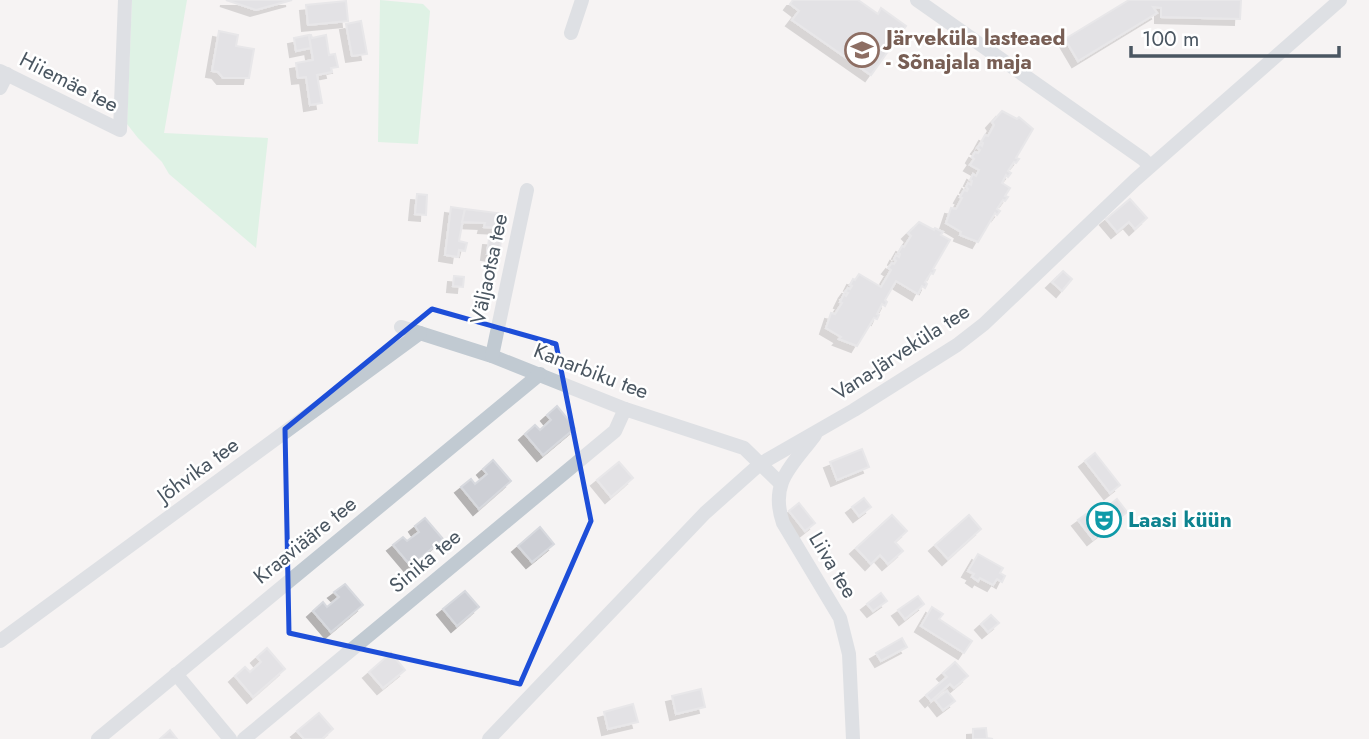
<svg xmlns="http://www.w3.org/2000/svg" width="1369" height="739" viewBox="0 0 1369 739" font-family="Jost,sans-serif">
<defs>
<filter id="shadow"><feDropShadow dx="-6" dy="6" stdDeviation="0" flood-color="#0004"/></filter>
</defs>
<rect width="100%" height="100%" fill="#f5f3f3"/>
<g fill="#c3f1d5">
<polygon points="132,0 187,0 164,133 268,138 256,248 169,174 162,162 138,138 127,124"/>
<polygon points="380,0 423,4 430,11 418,144 378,142"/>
</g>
<g fill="#cdcfd5" stroke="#d7d9de" stroke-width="2" filter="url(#shadow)">
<polygon points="226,0 292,0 256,10"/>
<polygon points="793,0 858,0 878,14 881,8 906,26 871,75 792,20 799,11 790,4"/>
<polygon points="1129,0 1241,0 1240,19 1161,17 1161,8 1153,7 1157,13 1078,61 1065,39"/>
<polygon points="346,1 348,21 308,25 306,5"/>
<polygon points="361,21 367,54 352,56 346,24"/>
<polygon points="219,31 238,35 236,46 254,49 249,78 223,78 218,72 212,71"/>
<polygon points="309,35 311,48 296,51 294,38"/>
<polygon points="309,35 311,35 312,38 326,35 329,55 335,54 338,67 331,68 332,72 317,75 322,103 310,105 306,77 298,78 296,63 313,60"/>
<polygon points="1002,111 1017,119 1019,117 1033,129 1016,158 1019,159 1016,163 1014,162 1008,171 1011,173 1008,177 1006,175 1002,183 1010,188 1005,196 1008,197 1005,201 1003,200 997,209 1000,211 997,215 995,213 978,242 960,235 961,232 946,223 951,208 956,209 962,198 960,197 964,190 967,191 968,189 966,187 968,183 971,185 972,181 970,180 973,174 976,176 979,170 970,165 974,159 972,157 975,152 978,153 980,150 977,148 980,144 982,146 983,143 981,142 985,135 988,136 994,125 992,122"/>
<polygon points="417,194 427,195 426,215 415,214"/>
<polygon points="1130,199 1147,218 1135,229 1129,222 1117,232 1106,219"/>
<polygon points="451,207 465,209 459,241 467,243 465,251 459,250 458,257 445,255"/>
<polygon points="465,209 505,214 504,228 484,227 485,223 462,222"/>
<polygon points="919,222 934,230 935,228 943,232 941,235 950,240 933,269 935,270 933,274 931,273 925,282 927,284 925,288 922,286 918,294 896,281 885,300 887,302 885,306 882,304 877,314 879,315 877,319 874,318 857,346 839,339 841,337 826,328 831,313 835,314 842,303 840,302 844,294 846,296 848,293 845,292 848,288 850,289 852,286 850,285 853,279 855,280 859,274 881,287 891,270 888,268 892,263 894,264 896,261 894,259 896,255 899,257 900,254 898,253 902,246 904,247 911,236 908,233"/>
<polygon points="489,239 501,240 499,256 487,254"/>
<polygon points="1063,271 1072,279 1062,291 1052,282"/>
<polygon points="454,276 464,277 463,287 453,286"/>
<polygon points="557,406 575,428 543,455 525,434 535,425 540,430 551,420 547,415"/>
<polygon points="862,449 869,467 837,480 830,462"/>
<polygon points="1095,453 1120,485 1110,493 1085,461"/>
<polygon points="493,460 511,481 479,509 461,487 471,479 475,484 487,474 483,469"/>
<polygon points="619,462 633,478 611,497 597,480"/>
<polygon points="864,498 871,507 859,516 852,507"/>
<polygon points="1117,499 1127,512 1093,539 1078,520 1086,514 1091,520"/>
<polygon points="799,503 815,523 805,531 789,511"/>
<polygon points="892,515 907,531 895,542 903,551 888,564 880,555 871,564 856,548"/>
<polygon points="969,515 981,529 948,559 935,545"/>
<polygon points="425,518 443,539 411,566 393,545 403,537 407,541 419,532 415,526"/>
<polygon points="540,527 554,544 532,562 518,546"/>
<polygon points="978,554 1003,568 1000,573 1005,576 1002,582 997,579 993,585 980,578 978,581 972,577 974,574 968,571"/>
<polygon points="345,584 363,605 331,632 313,611 323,602 327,607 339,597 334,592"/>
<polygon points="465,591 479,607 457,626 443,609"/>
<polygon points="881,593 887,601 873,611 867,604"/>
<polygon points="918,596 924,604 905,619 898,610"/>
<polygon points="932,607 943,614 939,619 972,641 964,653 921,626"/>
<polygon points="991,615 999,623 988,632 981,624"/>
<polygon points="902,638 907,647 881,661 876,653"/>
<polygon points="267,648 285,669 253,697 235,676 245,667 250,672 261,662 257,657"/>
<polygon points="391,653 405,670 383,688 369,672"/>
<polygon points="955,662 968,676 954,688 950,684 931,701 926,695 947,677 943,673"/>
<polygon points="701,689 705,707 676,714 672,696"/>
<polygon points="947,691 955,701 943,710 935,700"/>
<polygon points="633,704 638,722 608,729 604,712"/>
<polygon points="319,713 333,729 322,739 304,739 297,731"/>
<polygon points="986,728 987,738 993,739 973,739 973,729"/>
<polygon points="170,730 177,739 160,739"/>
</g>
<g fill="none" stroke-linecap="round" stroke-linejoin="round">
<g stroke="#c1cad2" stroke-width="14">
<polyline points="917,0 1143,159 1150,166"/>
<polyline points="571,33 582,0"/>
<polyline points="0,71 120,130 125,0"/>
<polyline points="0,88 7,74"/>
<polyline points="401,327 492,356 625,409 744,448 780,483"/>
<polyline points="492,356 527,190"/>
<path d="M 815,435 C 792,466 769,482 783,523 L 840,618 L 849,654 L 853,739"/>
<polyline points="0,641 420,333"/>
<polyline points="176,674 230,739"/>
<polyline points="98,739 540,374"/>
<polyline points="244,739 615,431 625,409"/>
<polyline points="489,739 705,513 760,464 854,410 957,345 984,324 1135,180 1340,0"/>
</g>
</g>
<path d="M0 0H1369V739H0ZM 432,309 L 556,344 L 591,521 L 520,684 L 289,633 L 285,429 Z" fill="#f5f3f3" fill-opacity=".55" fill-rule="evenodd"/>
<path fill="none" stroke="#1d4ed8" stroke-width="5" stroke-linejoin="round" d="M 432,309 L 556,344 L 591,521 L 520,684 L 289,633 L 285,429 Z"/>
<defs>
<g id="school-ring" transform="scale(1.75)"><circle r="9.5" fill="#fff" stroke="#8d6e63" stroke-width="1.5"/><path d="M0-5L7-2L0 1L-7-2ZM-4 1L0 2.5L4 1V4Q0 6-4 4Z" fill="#8d6e63"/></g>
<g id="theatre-ring" transform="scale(1.75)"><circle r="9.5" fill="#fff" stroke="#0f9aa8" stroke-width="1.5"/><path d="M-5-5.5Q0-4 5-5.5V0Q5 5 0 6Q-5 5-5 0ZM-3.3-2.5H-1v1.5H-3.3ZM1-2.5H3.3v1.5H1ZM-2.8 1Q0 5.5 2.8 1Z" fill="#0f9aa8"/></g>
</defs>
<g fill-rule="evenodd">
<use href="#school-ring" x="862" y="50"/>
<use href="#theatre-ring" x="1104" y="520"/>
</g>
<g text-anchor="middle" stroke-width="5" stroke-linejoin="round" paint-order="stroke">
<g font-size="21" font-weight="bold" fill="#785e54" stroke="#fff" text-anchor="start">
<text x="886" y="45">Järveküla lasteaed<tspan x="886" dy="24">- Sõnajala maja</tspan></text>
</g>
<g font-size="21" fill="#4a5661" stroke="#fff">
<text transform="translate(69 82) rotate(27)" y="7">Hiiemäe tee</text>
<text transform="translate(489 269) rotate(-78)" y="7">Väljaotsa tee</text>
<text transform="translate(901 352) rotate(-33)" y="7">Vana-Järveküla tee</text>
<text transform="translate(591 371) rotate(21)" y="7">Kanarbiku tee</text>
<text transform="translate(198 470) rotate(-36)" y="7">Jõhvika tee</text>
<text transform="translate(305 540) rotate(-39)" y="7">Kraaviääre tee</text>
<text transform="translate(425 561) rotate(-40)" y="7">Sinika tee</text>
<text transform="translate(833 565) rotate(59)" y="7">Liiva tee</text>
</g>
<g font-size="21" font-weight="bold" fill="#0d838f" stroke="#fff" text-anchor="start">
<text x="1128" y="527">Laasi küün</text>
</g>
</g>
<path d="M1131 46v10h208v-10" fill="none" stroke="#4a5661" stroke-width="3.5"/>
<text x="1142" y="46" font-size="21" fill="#4a5661" stroke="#ffffff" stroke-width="5" paint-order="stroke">100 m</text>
</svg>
